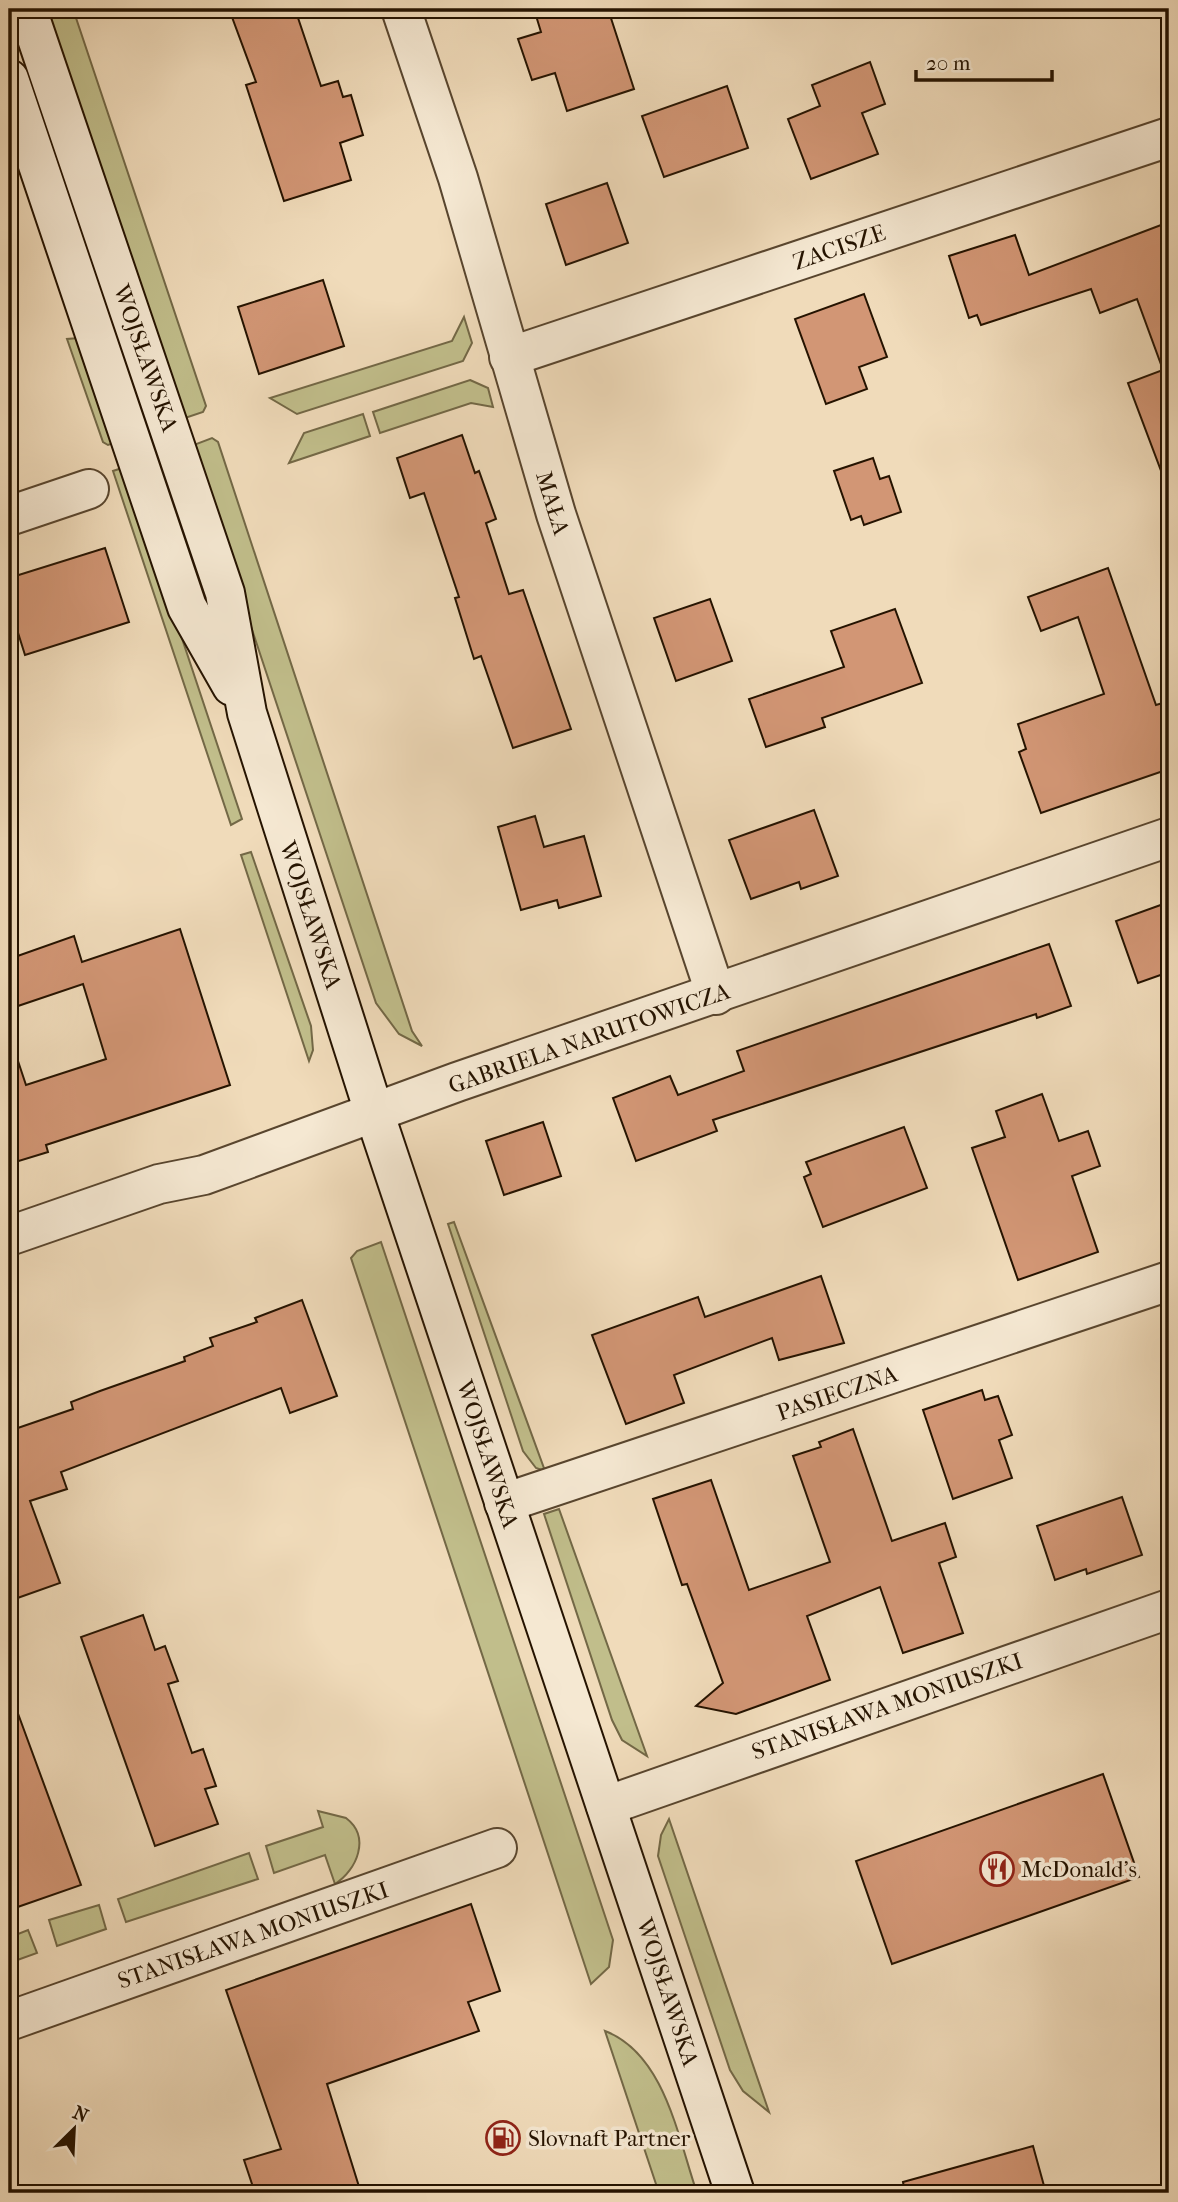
<svg xmlns="http://www.w3.org/2000/svg" width="1178" height="2202" viewBox="0 0 1178 2202" font-family="'IM FELL French Canon',serif">
<rect width="100%" height="100%" fill="#f0dbba"/>
<filter id="stains"><feTurbulence type="fractalNoise" baseFrequency=".00286" numOctaves="4"/><feColorMatrix values="0 0 0 0 .2 0 0 0 0 .09 0 0 0 0 .02 0 0 0 .5 -.17"/></filter>
<radialGradient id="worn" r=".72"><stop offset=".6" stop-color="#630" stop-opacity="0"/><stop offset="1" stop-color="#630" stop-opacity=".3"/></radialGradient>
<g fill="#c1be8b" stroke="#736846" stroke-width="2">
<polygon points="46,9 73,9 206,406 203,412 182,419"/>
<polygon points="464,317 472,343 463,361 297,414 270,398 452,341"/>
<polygon points="79,338 117,442 108,445 103,442 67,339"/>
<polygon points="470,380 488,388 493,407 471,403 380,433 373,412"/>
<polygon points="363,414 370,436 289,463 304,433"/>
<polygon points="212,438 218,442 412,1031 422,1046 399,1034 376,1003 191,446"/>
<polygon points="125,467 242,819 231,825 113,471"/>
<polygon points="251,852 311,1026 313,1050 309,1061 241,855"/>
<polygon points="454,1222 545,1471 536,1468 523,1451 448,1224"/>
<polygon points="381,1242 613,1940 609,1967 591,1984 351,1258 357,1251"/>
<polygon points="559,1509 647,1756 622,1740 612,1720 544,1514"/>
<path d="M 318,1811 L 346,1818 C 371,1837 357,1870 335,1884 L 325,1855 L 274,1873 L 266,1846 L 323,1827 Z"/>
<polygon points="669,1819 769,2112 743,2091 730,2070 658,1856 661,1835"/>
<polygon points="249,1853 258,1879 126,1922 118,1899"/>
<polygon points="99,1905 106,1929 57,1946 49,1920"/>
<polygon points="9,1930 13,1936 28,1930 37,1953 9,1963"/>
<path d="M 605,2031 C 665,2054 678,2138 697,2193 L 659,2193 Z"/>
</g>
<g fill="#d29675" stroke="#251300" stroke-width="2">
<polygon points="229,9 295,9 321,86 338,81 343,97 351,95 363,135 340,143 351,180 284,201 246,85 256,82"/>
<polygon points="534,9 608,9 634,89 567,111 555,73 532,80 518,39 541,32"/>
<polygon points="870,62 885,104 862,113 878,154 811,179 788,119 820,106 812,85"/>
<polygon points="727,86 748,148 664,177 642,116"/>
<polygon points="607,183 628,243 566,265 546,204"/>
<polygon points="1169,222 1169,483 1166,484 1128,383 1163,370 1137,299 1100,313 1091,289 981,325 977,315 969,318 949,256 1015,235 1029,275"/>
<polygon points="323,280 344,346 259,374 238,307"/>
<polygon points="864,294 887,357 859,367 867,389 826,404 795,319"/>
<polygon points="462,435 475,473 479,471 496,519 486,523 509,594 523,590 571,729 513,748 481,656 474,659 455,598 459,597 424,493 410,498 397,458"/>
<polygon points="873,458 880,479 889,476 901,512 864,525 861,516 851,520 834,471"/>
<polygon points="105,548 129,622 25,655 9,604 9,578"/>
<polygon points="1108,568 1156,705 1169,701 1169,769 1041,813 1019,752 1026,749 1018,724 1104,694 1078,617 1041,631 1028,597"/>
<polygon points="710,599 732,661 676,681 654,618"/>
<polygon points="895,609 922,683 822,718 825,727 766,747 749,699 844,667 831,631"/>
<polygon points="814,810 838,876 801,889 799,882 751,899 729,840"/>
<polygon points="535,816 544,847 584,836 601,896 559,908 557,900 521,910 498,827"/>
<polygon points="1169,902 1169,972 1138,983 1116,921"/>
<polygon points="180,929 230,1085 46,1145 48,1152 9,1164 9,1056 16,1055 26,1085 106,1059 83,984 9,1009 9,959 74,936 82,962"/>
<polygon points="1049,944 1071,1006 1037,1018 1036,1014 713,1120 717,1131 636,1161 613,1098 670,1076 678,1095 744,1071 737,1051"/>
<polygon points="1042,1094 1059,1141 1088,1131 1100,1166 1072,1176 1098,1252 1018,1280 972,1148 1005,1137 996,1111"/>
<polygon points="543,1122 561,1176 504,1195 486,1141"/>
<polygon points="904,1127 927,1188 823,1227 804,1177 811,1174 806,1162"/>
<polygon points="821,1276 844,1343 779,1360 772,1338 674,1375 684,1403 626,1424 592,1335 698,1297 705,1317"/>
<polygon points="302,1300 337,1396 290,1413 281,1388 61,1472 67,1489 30,1501 60,1583 9,1601 9,1431 73,1409 71,1402 100,1391 185,1361 184,1357 213,1346 210,1338 257,1322 255,1318"/>
<polygon points="982,1390 985,1400 998,1396 1012,1435 999,1440 1012,1478 953,1499 923,1410"/>
<polygon points="853,1429 892,1541 945,1523 956,1557 939,1563 963,1633 903,1653 880,1587 807,1616 830,1680 736,1714 696,1706 723,1683 687,1584 682,1585 653,1499 711,1480 749,1590 830,1562 793,1456 821,1447 819,1442"/>
<polygon points="1122,1497 1142,1555 1087,1574 1086,1569 1055,1580 1037,1526"/>
<polygon points="143,1615 155,1650 165,1646 178,1681 168,1684 192,1753 203,1749 216,1786 205,1789 218,1824 155,1846 81,1637"/>
<polygon points="13,1700 81,1885 9,1910 9,1701"/>
<polygon points="1103,1774 1139,1877 892,1964 856,1861"/>
<polygon points="471,1904 500,1991 468,2002 479,2031 327,2084 361,2193 255,2193 244,2160 281,2149 226,1990"/>
<polygon points="1033,2146 1046,2193 905,2193 903,2182"/>
</g>
<g fill="none" stroke-linecap="round" stroke-linejoin="round">
<g stroke="#58452e" stroke-width="42">
<g id="street">
<polyline points="401,9 458,178 556,514 716,995"/>
<polyline points="509,357 1169,137"/>
<polyline points="9,516 89,489"/>
<polyline points="9,1236 159,1184 204,1175 457,1082 1169,837"/>
<polyline points="504,1503 1169,1281"/>
<polyline points="606,1806 1169,1609"/>
<polyline points="9,2021 497,1848"/>
</g>
</g>
<g stroke="#251300" stroke-width="42">
<g id="secondary">
<polyline points="27,9 225,593 247,713 374,1112 735,2193"/>
<polyline points="9,79 187,607 232,686"/>
</g>
</g>
<use href="#street" stroke="#f5e8d2" stroke-width="38"/>
<use href="#secondary" stroke="#f5e8d2" stroke-width="38"/>
</g>
<defs>
<g id="restaurant-ring" transform="scale(1.75)"><circle r="9.5" fill="#f5e8d2" stroke="#8f2418" stroke-width="1.5"/><path d="M-5-6h1v4h1v-4h1v4h1v-4h1v5L-1.5 .5V6h-2V.5L-5-1ZM5-6V6H3V1.5H1.5Q1.5-4 5-6Z" fill="#8f2418"/></g>
<g id="fuel-ring" transform="scale(1.75)"><circle r="9.5" fill="#f5e8d2" stroke="#8f2418" stroke-width="1.5"/><path d="M-5.5-6h7V0h2V4h1.3V-2.5L3-4.5l.8-.8L6-3V5H2.5V1h-1V6h-7ZM-4.2-4.7v3.2H.2V-4.7Z" fill="#8f2418"/></g>
</defs>
<g fill-rule="evenodd">
<use href="#restaurant-ring" x="997" y="1869"/>
<use href="#fuel-ring" x="503" y="2138"/>
</g>
<g text-anchor="middle" stroke-width="7" stroke-linejoin="round" paint-order="stroke">
<g font-size="23" fill="#251300" stroke="#f5e8d2">
<text transform="translate(839 247) rotate(-19)" y="8">ZACISZE</text>
<text transform="translate(146 358) rotate(71)" y="8">WOJSŁAWSKA</text>
<text transform="translate(553 503) rotate(73)" y="8">MAŁA</text>
<text transform="translate(311 915) rotate(72)" y="8">WOJSŁAWSKA</text>
<text transform="translate(589 1038) rotate(-19)" y="8">GABRIELA NARUTOWICZA</text>
<text transform="translate(837 1393) rotate(-19)" y="8">PASIECZNA</text>
<text transform="translate(488 1454) rotate(72)" y="8">WOJSŁAWSKA</text>
<text transform="translate(887 1706) rotate(-19)" y="8">STANISŁAWA MONIUSZKI</text>
<text transform="translate(253 1935) rotate(-19)" y="8">STANISŁAWA MONIUSZKI</text>
<text transform="translate(668 1992) rotate(72)" y="8">WOJSŁAWSKA</text>
</g>
<g font-size="23" fill="#251300" stroke="#f5e8d2" text-anchor="start">
<text x="1021" y="1877">McDonald's</text>
<text x="528" y="2146">Slovnaft Partner</text>
</g>
</g>
<rect width="1178" height="2202" fill="none" stroke="#f0dbba" stroke-width="35"/>
<rect x="10" y="10" width="1157" height="2181" fill="none" stroke="#251300" stroke-width="3.5"/>
<rect x="18" y="18" width="1143" height="2167" fill="none" stroke="#251300" stroke-width="2"/>
<g transform="translate(74 2129) rotate(24)" stroke="#f5e8d2" stroke-width="5" paint-order="stroke">
<path d="M0-5L12 26L0 18L-12 26Z" fill="#251300"/>
<text y="-10" font-size="19" font-weight="bold" text-anchor="middle" fill="#251300">N</text>
</g>
<path d="M916 70v10h136v-10" fill="none" stroke="#251300" stroke-width="3.5"/>
<text x="926" y="70" font-size="21" fill="#251300" stroke="#f5e8d2" stroke-width="5" paint-order="stroke">20 m</text>
<rect width="100%" height="100%" filter="url(#stains)"/>
<rect width="100%" height="100%" fill="url(#worn)"/>
</svg>
